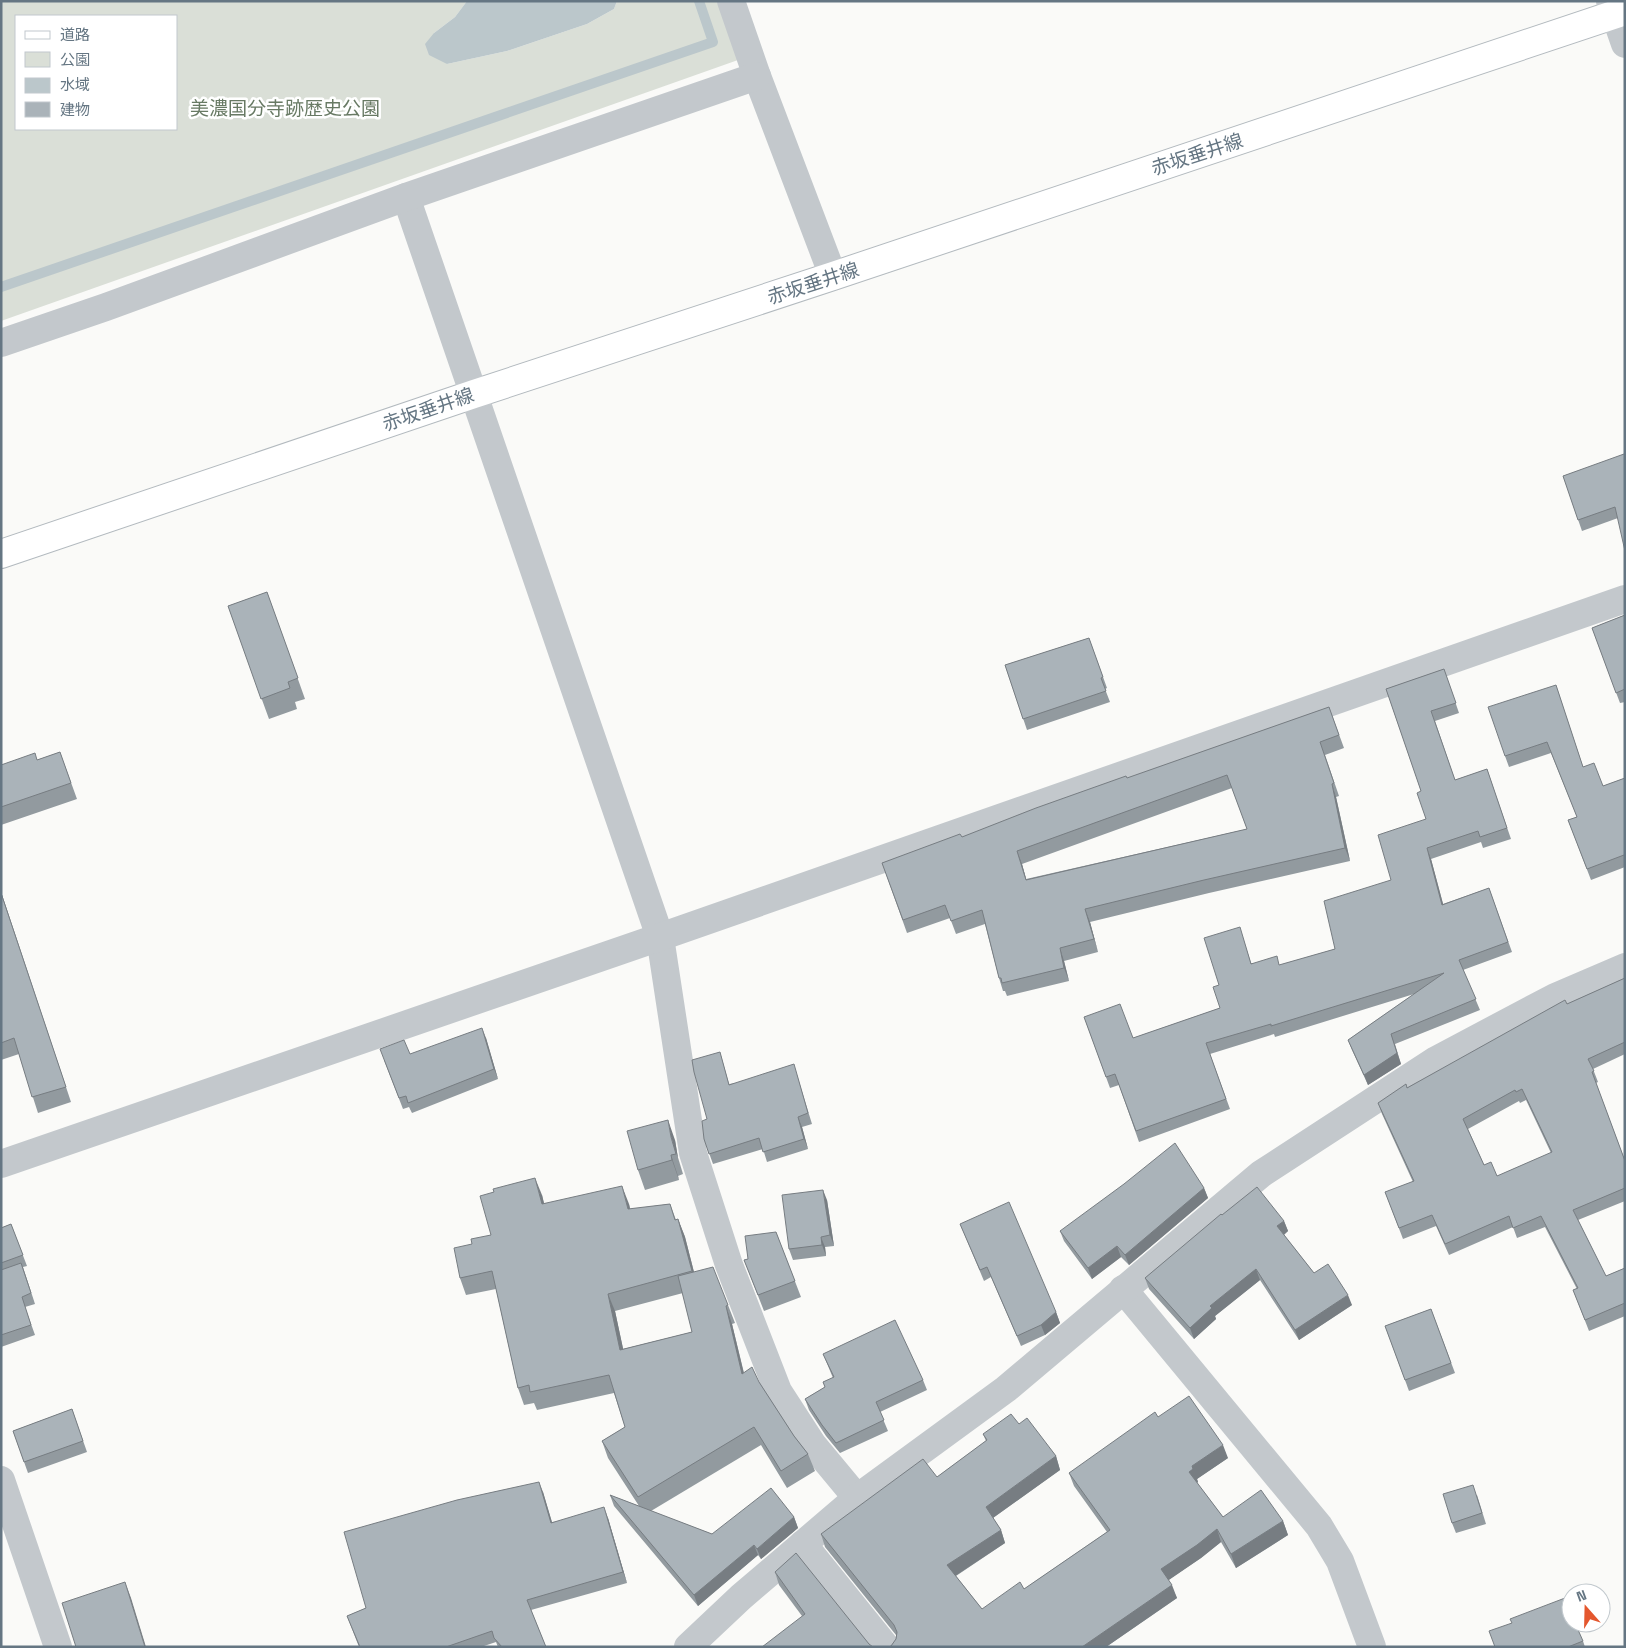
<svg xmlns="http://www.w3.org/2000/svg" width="1626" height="1648" viewBox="0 0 1626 1648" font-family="'Space Grotesk','Noto Sans JP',sans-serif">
<rect width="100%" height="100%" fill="#fafaf8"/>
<path fill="#dadfd7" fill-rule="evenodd" d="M 1,1 L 467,1 L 455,17 L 434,33 L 447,64 L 507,51 L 587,24 L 614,9 L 617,1 L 717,1 L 738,60 L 1,321 ZM 16,16 L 176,16 L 176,129 L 16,129 Z"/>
<polygon fill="#bbc7cb" points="467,1 617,1 614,9 587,24 507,51 447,64 429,55 425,44 434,33 455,17"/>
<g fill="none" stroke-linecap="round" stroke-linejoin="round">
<polyline stroke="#bbc7cb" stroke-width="10" points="1,287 713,42 699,1"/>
<g stroke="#b3babf" stroke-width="30">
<polyline id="secondary" points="1,554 474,394 833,276 1625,11"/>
</g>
<g stroke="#c3c8cc" stroke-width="28">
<polyline points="731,1 757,76 833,276"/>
<polyline points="1610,1 1625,44"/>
<polyline points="406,197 660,937 693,1153 729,1265 778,1391 813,1445 857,1498"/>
<polyline points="1,343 106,307 406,197 757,76"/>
<polyline points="1,1164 660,937 1625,599"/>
<polyline points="1123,1289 1319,1526 1340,1561 1372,1647"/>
<polyline points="1,1480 58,1647"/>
<polyline points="803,1544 886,1647"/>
<polyline points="688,1647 741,1597 857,1498 1006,1389 1261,1174 1436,1060 1555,997 1625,967"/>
</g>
<use href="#secondary" stroke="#fff" stroke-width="28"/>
</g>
<g fill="#929a9f" fill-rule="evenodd">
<polygon points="1625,455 1618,518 1582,531 1563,476"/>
<polygon points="267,592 305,699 295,702 297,709 269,719 228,606"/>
<polygon points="1625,615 1625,702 1620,703 1592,628"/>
<polygon points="1089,638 1107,688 1105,689 1110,702 1027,730 1005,665"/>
<polygon points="1444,669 1459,713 1435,721 1455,780 1487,769 1511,839 1483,848 1481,842 1431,859 1443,904 1489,888 1512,952 1463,970 1480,1010 1395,1044 1401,1064 1368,1085 1352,1050 1348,1040 1414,994 1275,1037 1274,1034 1210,1054 1230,1109 1139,1142 1119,1085 1110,1088 1084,1017 1133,1038 1220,1008 1219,985 1243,938 1251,963 1280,965 1335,949 1391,880 1426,819 1421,791 1386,689"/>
<polygon points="1556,685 1583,767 1603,786 1625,778 1625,867 1591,880 1568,820 1577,817 1551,753 1509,767 1505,756"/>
<path d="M 1329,707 L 1344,748 L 1325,755 L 1339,796 L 1336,797 L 1350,861 L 1209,893 L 1090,922 L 1098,952 L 1064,961 L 1069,981 L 1007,996 L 1005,991 L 1003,991 L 999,978 L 985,924 L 956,934 L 950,918 L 907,933 L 882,863 L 962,837 ZM 1232,788 L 1247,829 L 1026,879 L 1022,864 Z"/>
<polygon points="60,752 77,799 1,825 1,765 37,760"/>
<polygon points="1,892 71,1102 38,1113 19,1054 1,1060"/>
<path d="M 1625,978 L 1625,1054 L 1593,1069 L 1598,1082 L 1596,1083 L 1625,1161 L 1625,1201 L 1578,1220 L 1606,1276 L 1625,1268 L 1625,1316 L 1589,1331 L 1573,1290 L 1577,1289 L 1545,1227 L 1517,1238 L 1513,1227 L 1449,1255 L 1436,1226 L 1403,1239 L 1385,1192 L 1413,1182 L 1382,1114 L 1378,1103 L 1567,1004 ZM 1526,1100 L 1551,1153 L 1497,1176 L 1484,1165 L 1468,1129 L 1519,1101 L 1520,1103 Z"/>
<polygon points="486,1038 498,1079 412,1113 409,1107 403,1109 384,1060"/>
<polygon points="720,1052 729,1084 797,1075 812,1124 802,1127 808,1149 767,1162 763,1149 713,1164 704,1139"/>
<polygon points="675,1140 678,1158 683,1174 678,1176 679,1180 645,1190 638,1170"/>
<polygon points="1204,1188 1208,1198 1129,1265 1121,1257 1092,1279 1064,1241 1060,1231"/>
<path d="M 494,1192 L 542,1195 L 544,1203 L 629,1204 L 630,1209 L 670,1204 L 676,1220 L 678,1219 L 685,1237 L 694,1272 L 728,1305 L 735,1323 L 732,1324 L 744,1373 L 759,1382 L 794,1436 L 808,1454 L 815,1471 L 787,1488 L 761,1445 L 651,1511 L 712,1534 L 794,1517 L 798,1528 L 761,1559 L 758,1555 L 698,1606 L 614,1506 L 610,1495 L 639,1506 L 608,1458 L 602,1441 L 625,1427 L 614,1393 L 537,1410 L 534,1403 L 524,1405 L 518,1388 L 496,1289 L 466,1295 L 460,1278 L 472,1244 L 491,1235 ZM 683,1293 L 692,1332 L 623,1349 L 615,1311 Z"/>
<polygon points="827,1200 834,1246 825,1247 826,1256 793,1260 789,1249"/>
<polygon points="1222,1215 1284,1221 1288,1231 1284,1235 1314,1273 1352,1305 1299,1340 1260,1280 1215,1316 1216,1319 1194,1339 1149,1289 1145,1278"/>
<polygon points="11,1224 27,1266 23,1267 35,1304 25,1307 35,1335 1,1347 1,1228"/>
<polygon points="960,1224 1056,1312 1060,1323 1045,1335 1021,1346 991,1277 984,1281"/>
<polygon points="776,1232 801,1297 764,1311 744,1260 748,1259"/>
<polygon points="1431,1309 1455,1373 1409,1391 1385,1326"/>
<polygon points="823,1354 923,1380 927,1390 880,1412 888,1431 840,1453 826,1436 809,1410 805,1399 825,1387 823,1382 833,1378"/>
<polygon points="72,1409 87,1452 28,1473 13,1431"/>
<polygon points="1158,1417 1228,1458 1197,1479 1198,1482 1197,1483 1223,1517 1283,1521 1288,1535 1236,1568 1221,1542 1201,1558 1168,1580 1177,1598 1106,1647 889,1647 891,1646 896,1639 896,1635 825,1547 821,1534 937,1477 986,1441 983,1434 1019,1424 1056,1456 1060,1470 993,1518 1001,1530 1005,1543 956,1576 982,1609 1024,1589 1107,1532 1074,1486 1069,1473"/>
<polygon points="543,1492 552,1522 608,1518 627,1583 531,1610 546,1647 498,1647 496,1642 481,1647 359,1647 347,1616 366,1608"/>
<polygon points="1477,1495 1486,1524 1456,1533 1452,1523"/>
<polygon points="775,1572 869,1644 802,1616 779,1585"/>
<polygon points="1583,1641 1585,1647 1495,1647"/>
</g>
<g fill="#777d82">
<polygon points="1332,784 1336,797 1350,861 1345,848"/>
<polygon points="1427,848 1431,859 1446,915 1442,905"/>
<polygon points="1017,851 1022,864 1030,893 1026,880"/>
<polygon points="1,892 71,1102 1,893"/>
<polygon points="1085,909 1090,922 1098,952 1094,939"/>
<polygon points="1060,948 1064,961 1069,981 1064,968"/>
<polygon points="482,1028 486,1038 498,1079 494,1069"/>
<polygon points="1391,1034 1401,1064 1368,1085 1364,1075"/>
<polygon points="798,1117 802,1127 808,1149 804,1139"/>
<polygon points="668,1120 675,1140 678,1158 683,1174 671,1137"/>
<polygon points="671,1155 678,1176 679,1180 672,1160"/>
<polygon points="535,1178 542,1195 548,1221 542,1204"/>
<polygon points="622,1186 629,1204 634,1227 628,1209"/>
<polygon points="1204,1188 1208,1198 1129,1265 1125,1255"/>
<polygon points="823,1190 827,1200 834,1246 830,1235"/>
<polygon points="678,1219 685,1237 698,1288 692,1271"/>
<polygon points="1284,1221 1288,1231 1281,1237 1277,1226"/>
<polygon points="821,1237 825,1247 826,1256 822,1245"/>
<polygon points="1117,1246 1121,1257 1092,1279 1088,1268"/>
<polygon points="1256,1269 1260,1280 1215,1316 1216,1319 1194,1339 1190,1328 1210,1306"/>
<polygon points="608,1294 615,1311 627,1367 620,1350"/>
<polygon points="1348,1295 1352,1305 1299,1340 1295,1330"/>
<polygon points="726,1306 732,1324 748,1391 742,1374"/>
<polygon points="1056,1312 1060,1323 1045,1335 1041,1325"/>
<polygon points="1223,1445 1228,1458 1197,1479 1198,1482 1193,1485 1189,1472 1192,1466"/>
<polygon points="1056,1456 1060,1470 990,1520 986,1507"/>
<polygon points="539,1482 543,1492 555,1533 551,1523"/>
<polygon points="604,1507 608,1518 627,1583 623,1572"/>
<polygon points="794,1517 798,1528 761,1559 757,1549"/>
<polygon points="1283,1521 1288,1535 1236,1568 1231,1554"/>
<polygon points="1217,1529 1221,1542 1201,1558 1166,1582 1161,1569"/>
<polygon points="1001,1530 1005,1543 952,1578 947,1565"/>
<polygon points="754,1545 758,1555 698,1606 694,1595"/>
<polygon points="125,1582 131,1598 146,1647 145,1647"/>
<polygon points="1172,1585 1177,1598 1106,1647 1082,1647"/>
</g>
<g fill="#aab3b9" stroke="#777d82" fill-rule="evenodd">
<polygon points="1624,454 1625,455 1625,551 1615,507 1578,520 1563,476"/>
<polygon points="267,592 298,678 288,682 290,688 261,699 228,606"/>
<polygon points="1625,615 1625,689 1616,693 1592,628"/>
<polygon points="1089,638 1103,677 1101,678 1106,691 1023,719 1005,665"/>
<polygon points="1444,669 1456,703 1431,711 1455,780 1487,769 1507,828 1480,837 1478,831 1427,848 1442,905 1489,888 1508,942 1459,960 1476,999 1391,1034 1397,1053 1364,1075 1348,1040 1444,973 1271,1026 1271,1024 1206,1043 1226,1099 1136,1131 1115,1074 1106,1077 1084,1017 1120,1004 1133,1038 1220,1008 1213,987 1219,985 1204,938 1240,927 1251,964 1277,956 1279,965 1335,949 1324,901 1391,880 1378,835 1426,819 1417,793 1421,791 1386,689"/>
<polygon points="1556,685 1583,767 1594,763 1603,786 1625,778 1625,857 1624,855 1587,869 1568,820 1577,817 1547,742 1505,756 1488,707"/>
<path d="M 1329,707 L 1339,735 L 1320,742 L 1334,783 L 1332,784 L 1345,848 L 1204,880 L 1085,909 L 1094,939 L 1060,948 L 1064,968 L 1002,983 L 1001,978 L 999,978 L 982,910 L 951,921 L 945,905 L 903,920 L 882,863 L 960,834 L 962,837 L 1036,808 L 1126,776 L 1127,778 ZM 1227,775 L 1247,829 L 1026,880 L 1017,851 Z"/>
<polygon points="60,752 71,783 1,807 1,765 35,753 37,760"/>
<polygon points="1,893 66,1087 32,1097 14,1038 1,1043"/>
<path d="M 1625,978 L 1625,1042 L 1588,1059 L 1594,1071 L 1592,1072 L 1625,1161 L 1625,1188 L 1573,1210 L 1606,1276 L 1625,1268 L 1625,1303 L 1585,1320 L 1573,1290 L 1578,1288 L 1541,1216 L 1513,1228 L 1509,1216 L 1445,1244 L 1432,1215 L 1399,1228 L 1385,1192 L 1414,1181 L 1378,1103 L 1406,1084 L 1407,1088 L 1565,1000 L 1567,1004 ZM 1522,1089 L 1552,1152 L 1497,1176 L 1491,1162 L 1484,1165 L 1463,1119 L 1515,1090 L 1516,1092 Z"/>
<polygon points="482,1028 494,1069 408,1103 406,1096 399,1098 380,1049 404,1040 410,1054"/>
<polygon points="720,1052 729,1085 794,1064 808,1113 798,1117 804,1139 763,1152 759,1138 709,1154 704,1139 702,1121 707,1119 694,1072 692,1060"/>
<polygon points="668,1120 671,1137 676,1154 671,1155 672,1160 638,1170 627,1131"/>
<polygon points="1175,1143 1204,1188 1125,1255 1117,1246 1088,1268 1060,1231 1124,1184"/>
<polygon points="535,1178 542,1204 622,1186 628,1209 670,1204 675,1220 678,1219 692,1271 608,1294 620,1350 692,1332 678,1276 713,1267 728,1305 726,1306 742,1374 752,1367 759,1382 794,1436 808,1454 781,1471 754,1427 638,1497 602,1441 625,1427 609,1375 530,1392 529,1385 518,1388 492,1271 460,1278 454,1248 472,1244 471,1239 491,1235 480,1196 494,1192 493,1189"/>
<polygon points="1257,1187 1284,1221 1277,1226 1314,1273 1328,1264 1348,1295 1295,1330 1256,1269 1210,1306 1212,1308 1190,1328 1145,1278 1221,1214 1222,1215"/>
<polygon points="823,1190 830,1235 821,1237 822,1245 789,1249 782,1195"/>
<polygon points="1009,1202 1056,1312 1041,1325 1017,1336 987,1267 980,1270 960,1224"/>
<polygon points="11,1224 23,1255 1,1263 1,1228"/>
<polygon points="776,1232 795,1281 758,1295 744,1260 748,1259 745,1236"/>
<polygon points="21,1263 31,1293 22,1297 31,1325 1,1335 1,1270"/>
<polygon points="1431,1309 1451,1363 1405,1380 1385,1326"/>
<polygon points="895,1320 923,1380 876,1402 884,1420 836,1443 822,1425 805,1399 825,1387 823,1382 834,1377 823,1354"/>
<polygon points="1189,1396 1223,1445 1192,1466 1193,1469 1189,1472 1223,1517 1261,1490 1283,1521 1231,1554 1217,1529 1197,1545 1161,1569 1172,1585 1082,1647 889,1647 891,1646 896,1639 897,1632 894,1625 821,1534 923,1459 937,1477 987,1440 983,1434 1011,1414 1019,1424 1027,1418 1056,1456 986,1507 1001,1530 947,1565 982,1609 1020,1582 1024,1589 1110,1530 1069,1473 1155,1412 1158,1417"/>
<polygon points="72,1409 83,1441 24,1462 13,1431"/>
<polygon points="539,1482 551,1523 604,1507 623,1572 527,1600 546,1647 502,1647 494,1638 492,1631 446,1647 360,1647 347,1616 366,1608 344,1532 457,1500"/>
<polygon points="1473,1485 1482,1513 1452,1523 1443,1494"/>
<polygon points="771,1488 794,1517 757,1549 754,1545 694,1595 610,1495 712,1534"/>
<polygon points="796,1553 869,1644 873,1647 762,1647 805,1614 775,1572"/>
<polygon points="125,1582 145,1647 76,1647 62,1603"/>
<polygon points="1565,1598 1571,1612 1571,1623 1575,1623 1583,1641 1568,1647 1495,1647 1489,1631 1512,1623 1510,1619"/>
</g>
<g text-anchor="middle" stroke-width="5" stroke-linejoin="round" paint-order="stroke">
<g font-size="19" fill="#687a64" stroke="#fff">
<text x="285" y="115">美濃国分寺跡歴史公園</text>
</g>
<g font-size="19" fill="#657683" stroke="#fff">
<text transform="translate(1197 154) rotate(-18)" y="7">赤坂垂井線</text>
<text transform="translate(813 283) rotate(-18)" y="7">赤坂垂井線</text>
<text transform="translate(428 409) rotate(-19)" y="7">赤坂垂井線</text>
</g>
</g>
<rect width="1626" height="1648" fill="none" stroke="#657683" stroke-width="5"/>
<rect x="15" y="15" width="162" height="115" fill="#ffffff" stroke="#c1c8cd"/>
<rect x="25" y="31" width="25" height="8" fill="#ffffff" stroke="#c1c8cd"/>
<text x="60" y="40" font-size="15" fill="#657683">道路</text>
<rect x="25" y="52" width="25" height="15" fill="#dadfd7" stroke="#c1c8cd"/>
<text x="60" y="65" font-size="15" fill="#657683">公園</text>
<rect x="25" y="78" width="25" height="15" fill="#bbc7cb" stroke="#c1c8cd"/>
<text x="60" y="90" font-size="15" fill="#657683">水域</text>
<rect x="25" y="102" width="25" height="15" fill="#aab3b9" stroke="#c1c8cd"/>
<text x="60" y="115" font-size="15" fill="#657683">建物</text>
<g transform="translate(1586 1608) rotate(340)"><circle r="24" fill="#ffffff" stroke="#c1c8cd"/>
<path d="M0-4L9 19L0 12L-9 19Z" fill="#e4572e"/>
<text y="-8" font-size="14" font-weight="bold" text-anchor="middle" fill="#657683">N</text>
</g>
</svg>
